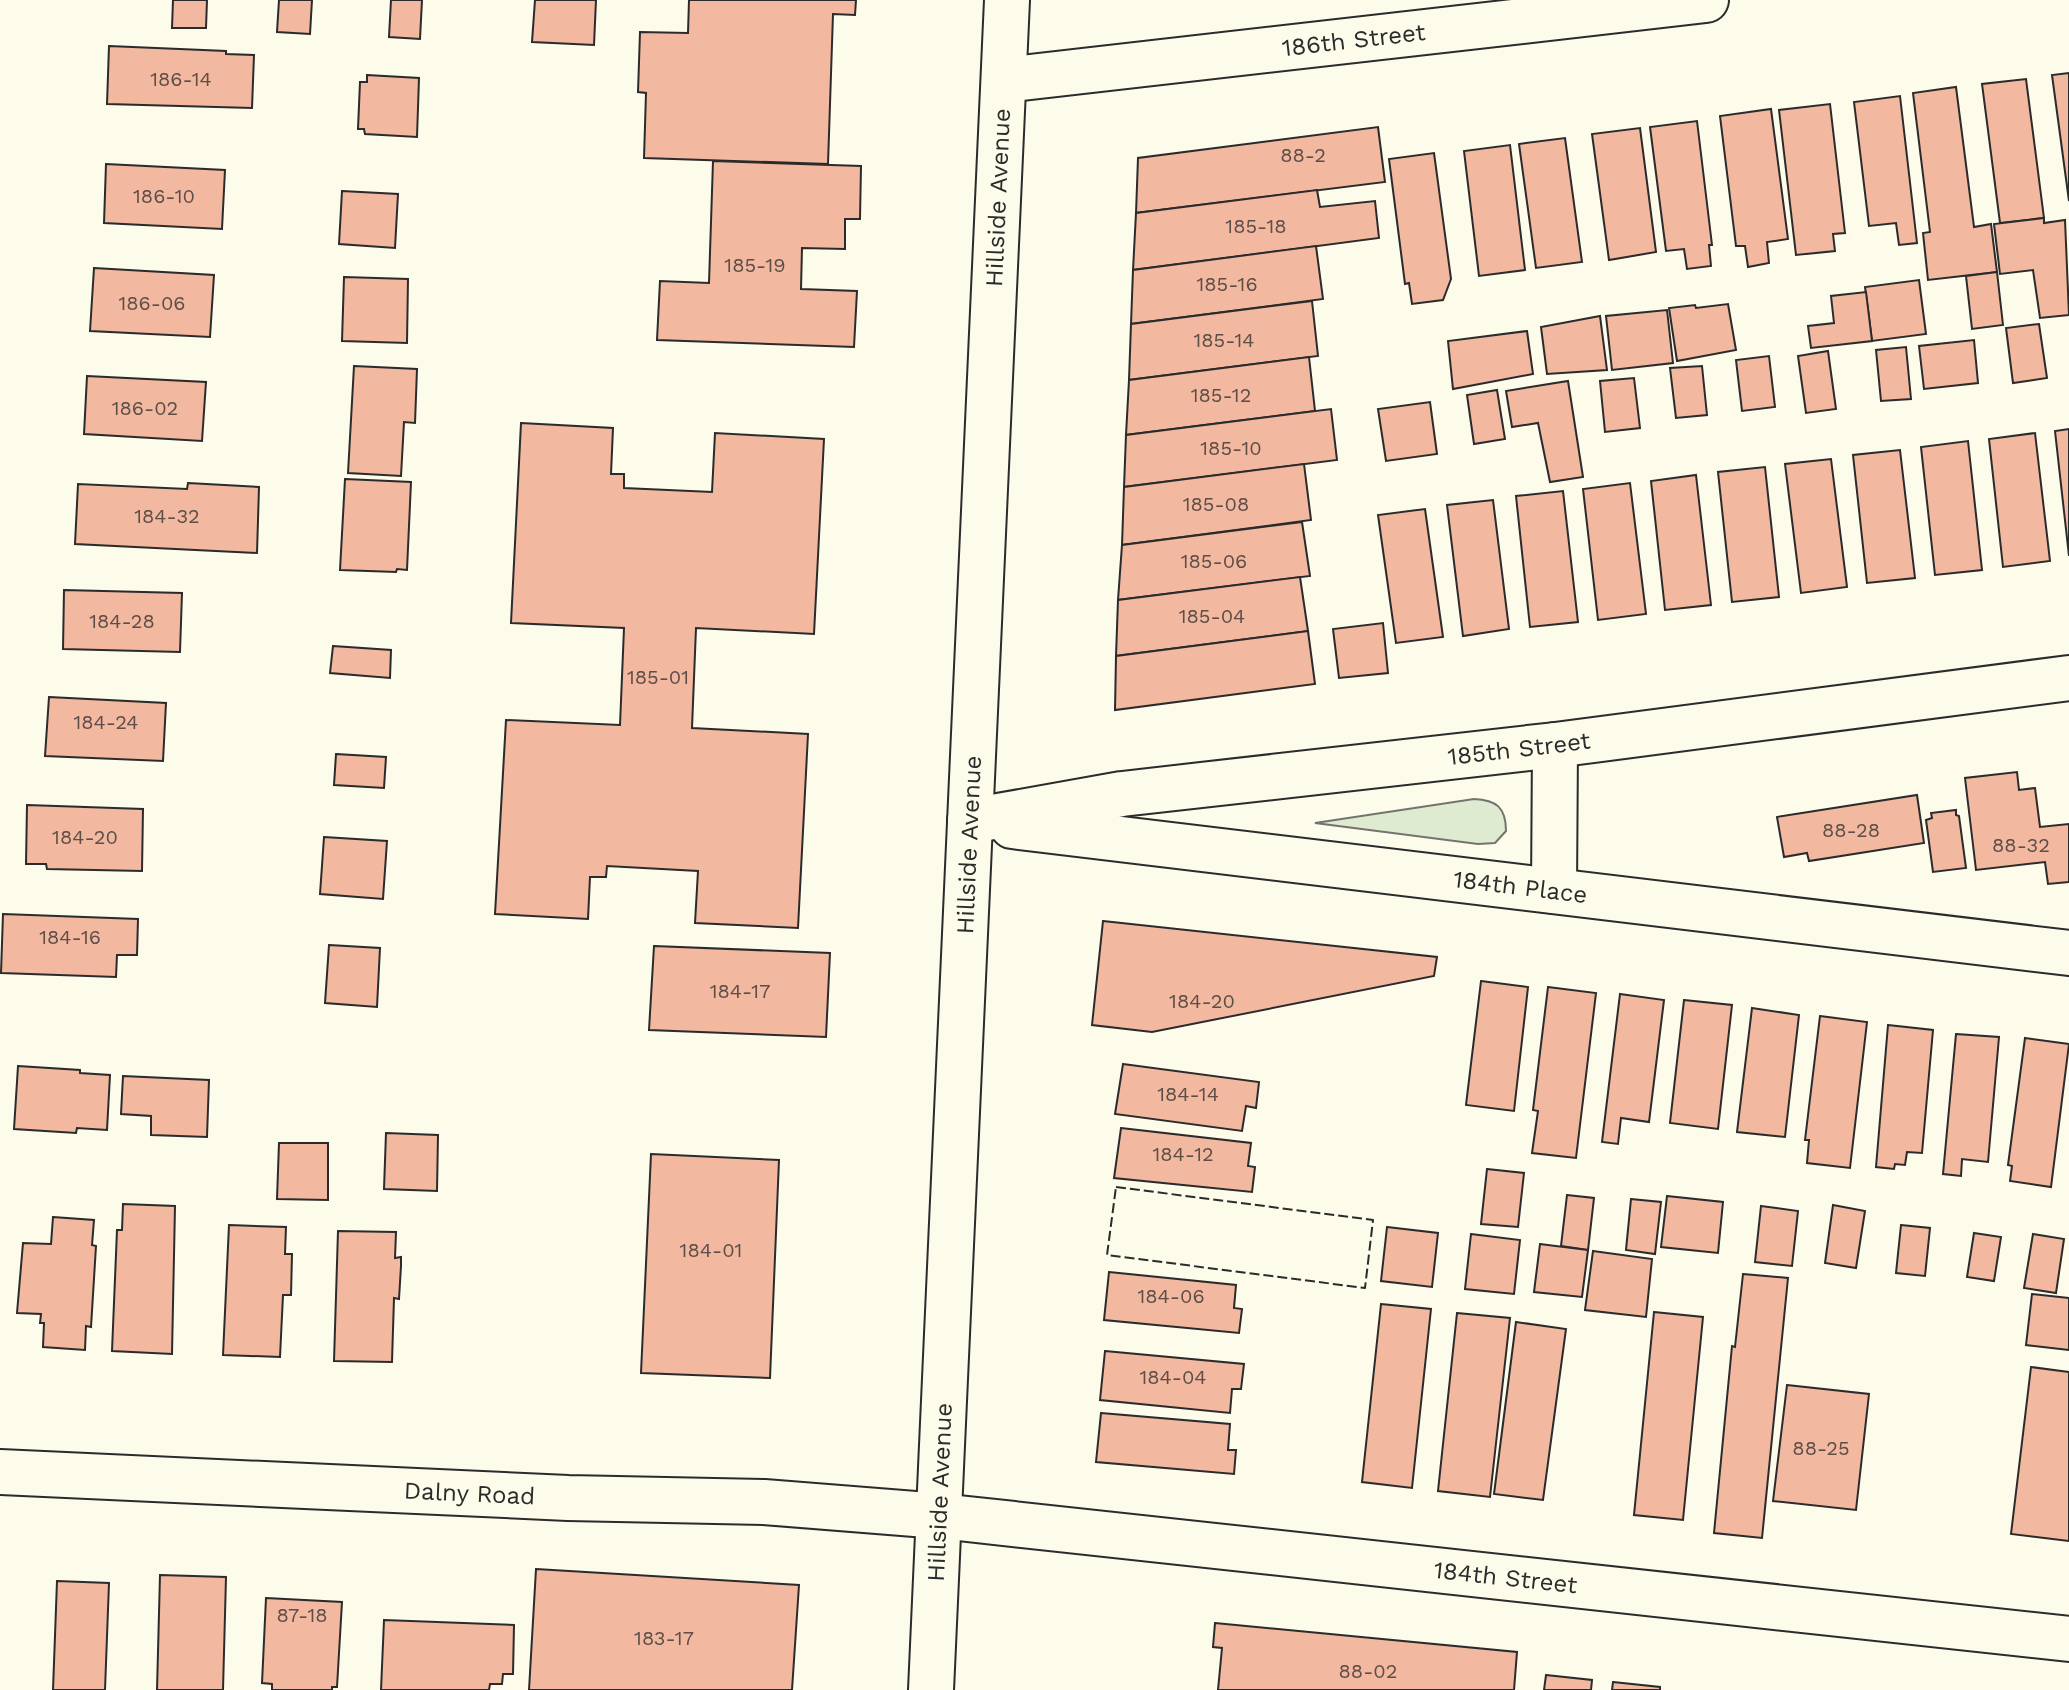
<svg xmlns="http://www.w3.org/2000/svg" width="2069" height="1690" viewBox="0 0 2069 1690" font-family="'Work Sans',sans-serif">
<rect width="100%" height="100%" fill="#fdfbea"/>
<path fill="#deebd1" stroke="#74746e" stroke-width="2" d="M 1474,799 C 1496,800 1506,807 1506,831 L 1495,843 L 1478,844 L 1315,823 Z"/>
<g fill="#f2b8a0" stroke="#2b2b2b" stroke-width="2">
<polygon points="173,0 207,0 206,28 172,28"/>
<polygon points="279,0 312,0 310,34 277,32"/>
<polygon points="391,0 422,0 420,39 389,37"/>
<polygon points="535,0 596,0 594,45 532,42"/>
<polygon points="689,0 856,0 855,15 833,14 828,164 644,158 646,93 638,92 640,32 688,33"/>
<polygon points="109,46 226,51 226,54 254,55 252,108 107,104"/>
<polygon points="2069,73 2069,201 2052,75"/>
<polygon points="367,75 419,78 417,137 365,134 364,129 358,129 360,82 367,82"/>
<polygon points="2026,79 2044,218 2000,223 1982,84"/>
<polygon points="1956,87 1974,227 1991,224 1997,272 1928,280 1923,233 1930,232 1913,93"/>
<polygon points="1900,96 1917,243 1899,245 1896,223 1869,226 1854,102"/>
<polygon points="1830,104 1845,233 1833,234 1835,251 1796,255 1779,110"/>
<polygon points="1771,109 1788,239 1767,242 1769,263 1748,267 1745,246 1736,246 1720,116"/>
<polygon points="1697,121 1712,245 1709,245 1711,266 1687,269 1684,249 1666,251 1650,127"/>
<polygon points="1378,127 1385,182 1136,213 1138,158"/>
<polygon points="1640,128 1656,252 1609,260 1592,134"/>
<polygon points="1565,138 1582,262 1536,268 1519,144"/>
<polygon points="1510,145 1525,270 1479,276 1464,151"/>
<polygon points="1434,153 1451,279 1443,300 1412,304 1409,283 1405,284 1389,159"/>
<polygon points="713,161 861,166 860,219 845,219 845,249 802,248 801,289 857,291 854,347 657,340 660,281 709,283"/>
<polygon points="106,164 225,170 222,229 104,223"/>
<polygon points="1317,190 1320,207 1375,201 1379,238 1133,270 1136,213"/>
<polygon points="342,191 398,194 395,248 339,244"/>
<polygon points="2044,218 2044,223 2065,220 2069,315 2040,318 2033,270 2000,274 1994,224"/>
<polygon points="1316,246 1323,299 1131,324 1133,270"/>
<polygon points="94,268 214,275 210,337 90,331"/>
<polygon points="1997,272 2003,325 1972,329 1966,276"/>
<polygon points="344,277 408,279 407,343 342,341"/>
<polygon points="1919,280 1926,334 1872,341 1865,287"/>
<polygon points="1866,292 1872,341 1811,348 1808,326 1834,323 1831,296"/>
<polygon points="1312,301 1318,356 1129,380 1131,324"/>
<polygon points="1728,304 1736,350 1677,361 1669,308 1695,305 1696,308"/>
<polygon points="1667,310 1673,363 1612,370 1606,316"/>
<polygon points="1600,316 1607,370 1547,374 1541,327"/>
<polygon points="2039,324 2047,378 2013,383 2006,328"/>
<polygon points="1527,331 1533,374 1453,389 1448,341"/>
<polygon points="1974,340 1978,383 1924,389 1919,346"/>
<polygon points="1906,347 1911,399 1881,401 1876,350"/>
<polygon points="1828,351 1836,409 1806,413 1798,356"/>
<polygon points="1769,356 1775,407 1742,411 1736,360"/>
<polygon points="1309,357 1315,411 1126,435 1129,380"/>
<polygon points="354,366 417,369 415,423 404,422 401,476 348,473"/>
<polygon points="1702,366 1707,415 1676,418 1670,368"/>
<polygon points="87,376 206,382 202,441 84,434"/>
<polygon points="1634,378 1640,428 1605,432 1600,381"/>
<polygon points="1568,381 1583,477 1550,482 1538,423 1512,427 1506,391"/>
<polygon points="1497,390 1505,439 1474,444 1467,395"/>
<polygon points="1430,402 1437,454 1386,461 1378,409"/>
<polygon points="1331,409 1337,460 1124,487 1126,435"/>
<polygon points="521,423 613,428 611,474 624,474 624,488 712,492 715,433 824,439 814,634 696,628 692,728 808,734 798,928 695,923 698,871 607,866 606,877 590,877 588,919 495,914 506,720 620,725 624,628 511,623"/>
<polygon points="2069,429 2069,556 2055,431"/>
<polygon points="2035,433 2050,561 2003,567 1989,439"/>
<polygon points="1968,441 1982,570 1935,575 1921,447"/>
<polygon points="1900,450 1915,578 1867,583 1853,455"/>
<polygon points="1831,459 1847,587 1801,593 1785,464"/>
<polygon points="1304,464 1311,520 1122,545 1124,487"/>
<polygon points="1765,467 1779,597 1732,602 1718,472"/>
<polygon points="1696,475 1711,605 1665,610 1651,481"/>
<polygon points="345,479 411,482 407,570 397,569 396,572 340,570"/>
<polygon points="188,483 259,487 257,553 75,544 78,484 187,489"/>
<polygon points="1630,483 1646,614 1598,620 1583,489"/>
<polygon points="1563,491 1578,622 1530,627 1516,496"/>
<polygon points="1493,500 1509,629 1463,636 1447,505"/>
<polygon points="1425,509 1443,637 1396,643 1378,515"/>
<polygon points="1302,522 1310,576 1118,600 1122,545"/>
<polygon points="1300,577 1308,631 1116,656 1118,600"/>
<polygon points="64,590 182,593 180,652 63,649"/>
<polygon points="1383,623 1388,673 1339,678 1333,629"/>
<polygon points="1308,631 1315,684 1115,710 1116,656"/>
<polygon points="333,646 391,650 390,678 330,673"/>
<polygon points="49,697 166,703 163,761 45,756"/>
<polygon points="336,754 386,757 384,788 334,785"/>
<polygon points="2017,772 2019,790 2035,788 2040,827 2069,824 2069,882 2048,884 2045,862 1976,870 1965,778"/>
<polygon points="1917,795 1924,843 1809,861 1807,853 1784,857 1777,817"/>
<polygon points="27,805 143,809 142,871 47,869 46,864 26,864"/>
<polygon points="1956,810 1956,815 1959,816 1966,868 1933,872 1926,820 1932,818 1931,813"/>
<polygon points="324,837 387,841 383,899 320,894"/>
<polygon points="3,914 138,919 137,955 117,955 116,977 1,973"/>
<polygon points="1103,921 1437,957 1434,976 1152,1032 1092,1025"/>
<polygon points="329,945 380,948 377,1007 325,1003"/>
<polygon points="654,946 830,953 826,1037 649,1030"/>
<polygon points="1481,981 1528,987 1514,1111 1466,1105"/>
<polygon points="1548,987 1596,993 1576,1158 1532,1153 1538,1111 1533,1110"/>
<polygon points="1620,994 1664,1000 1649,1122 1621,1118 1618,1144 1602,1142"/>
<polygon points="1684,1000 1732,1005 1718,1129 1670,1123"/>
<polygon points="1752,1008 1799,1015 1785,1137 1737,1132"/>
<polygon points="1820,1016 1867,1022 1850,1168 1807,1163 1809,1140 1805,1140"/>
<polygon points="1888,1025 1933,1030 1922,1153 1907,1152 1905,1165 1895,1164 1894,1169 1876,1167"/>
<polygon points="1956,1034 1999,1037 1988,1162 1962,1159 1961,1176 1943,1174"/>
<polygon points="2025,1038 2069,1044 2051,1187 2010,1181 2012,1166 2008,1165"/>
<polygon points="1123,1064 1259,1082 1256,1108 1246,1106 1242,1131 1115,1114"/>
<polygon points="18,1066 80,1070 80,1073 110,1075 107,1130 77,1128 76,1133 14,1129"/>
<polygon points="123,1076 209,1080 207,1137 151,1135 151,1116 121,1114"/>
<polygon points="1121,1128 1251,1143 1248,1166 1255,1167 1252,1192 1114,1178"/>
<polygon points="386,1133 438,1135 437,1191 384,1189"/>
<polygon points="279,1143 328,1143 328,1200 277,1199"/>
<polygon points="651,1154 779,1160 770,1378 641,1373"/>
<polygon points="1487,1169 1524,1173 1518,1227 1481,1224"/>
<polygon points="1567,1195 1594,1198 1588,1250 1561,1246"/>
<polygon points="1667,1196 1723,1202 1718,1253 1661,1247"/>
<polygon points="1631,1199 1661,1202 1655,1254 1626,1250"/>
<polygon points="123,1204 175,1206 172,1354 112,1351 117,1230 122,1230"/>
<polygon points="1833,1205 1865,1211 1856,1268 1825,1263"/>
<polygon points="1761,1206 1798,1211 1792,1266 1755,1262"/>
<polygon points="53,1217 94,1220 92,1245 96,1246 91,1327 86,1326 85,1350 43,1347 44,1323 40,1323 41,1314 17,1313 23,1243 51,1244"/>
<polygon points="229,1225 286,1227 285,1254 292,1254 291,1295 283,1295 280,1357 223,1355"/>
<polygon points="1901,1225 1930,1228 1925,1276 1896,1273"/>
<polygon points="1387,1227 1438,1233 1432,1287 1381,1281"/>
<polygon points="338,1231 396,1232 395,1258 401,1257 401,1266 399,1299 394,1298 392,1362 334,1361"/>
<polygon points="1974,1233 2001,1237 1994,1281 1967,1277"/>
<polygon points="1471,1234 1520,1240 1514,1294 1465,1289"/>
<polygon points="2033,1234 2064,1239 2056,1293 2024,1288"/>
<polygon points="1540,1244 1588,1250 1582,1297 1534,1292"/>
<polygon points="1593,1251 1652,1259 1646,1317 1585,1310"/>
<polygon points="1109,1272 1236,1285 1234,1308 1242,1309 1239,1333 1104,1320"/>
<polygon points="1743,1274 1788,1278 1762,1538 1714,1533 1732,1346 1735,1347"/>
<polygon points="2032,1294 2069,1298 2069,1350 2026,1345"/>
<polygon points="1381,1304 1431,1309 1412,1488 1362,1482"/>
<polygon points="1654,1312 1703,1317 1683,1520 1634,1515"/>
<polygon points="1457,1313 1510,1318 1490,1497 1438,1491"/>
<polygon points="1516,1322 1566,1329 1543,1500 1494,1494"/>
<polygon points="1105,1351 1244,1364 1241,1389 1232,1389 1230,1413 1100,1400"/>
<polygon points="2031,1367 2069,1372 2069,1541 2011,1534"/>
<polygon points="1787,1385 1869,1394 1856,1510 1773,1501"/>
<polygon points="1101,1413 1230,1424 1228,1450 1236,1450 1234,1474 1096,1462"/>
<polygon points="536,1569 799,1585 792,1690 529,1690"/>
<polygon points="160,1575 226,1577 223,1690 157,1690"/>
<polygon points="57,1581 109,1583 105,1690 53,1690"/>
<polygon points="266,1598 342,1602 337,1687 332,1687 332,1690 272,1690 272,1684 262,1683"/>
<polygon points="384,1620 514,1625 513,1674 503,1674 502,1684 490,1684 489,1690 381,1690"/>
<polygon points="1215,1623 1517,1652 1514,1690 1218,1690 1222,1648 1213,1647"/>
<polygon points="1546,1675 1592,1680 1591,1690 1544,1690"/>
<polygon points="1613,1682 1660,1687 1660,1690 1612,1690"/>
</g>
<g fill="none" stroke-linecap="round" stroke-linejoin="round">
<g stroke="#2b2b2b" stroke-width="48">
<g id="minor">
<path id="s1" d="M 1004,80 L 1706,0"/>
<path id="s2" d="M 970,821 L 1122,794 L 1555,745 L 2069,678"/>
<path id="s3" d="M 1012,826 L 2069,953"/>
<polyline points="1554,891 1555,745"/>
<path id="s4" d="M 0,1472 L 568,1498 L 764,1502 L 940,1516 L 2069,1639"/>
</g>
</g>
<g stroke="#2b2b2b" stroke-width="48">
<g id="major">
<path id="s5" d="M 931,1690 L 1007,0"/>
</g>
</g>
<use href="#minor" stroke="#fdfbea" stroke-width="44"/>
<use href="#major" stroke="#fdfbea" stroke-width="44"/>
<polygon stroke="#2b2b2b" stroke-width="2" stroke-dasharray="10 4" stroke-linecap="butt" points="1116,1187 1373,1220 1365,1288 1107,1255"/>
</g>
<g text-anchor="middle" stroke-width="6" stroke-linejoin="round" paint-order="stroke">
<g font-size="20" fill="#5d4e48">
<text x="181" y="86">186-14</text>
<text x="1303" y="162">88-2</text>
<text x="164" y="203">186-10</text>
<text x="1256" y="233">185-18</text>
<text x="755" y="272">185-19</text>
<text x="1227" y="291">185-16</text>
<text x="152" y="310">186-06</text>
<text x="1224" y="347">185-14</text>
<text x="1221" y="402">185-12</text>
<text x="145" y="415">186-02</text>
<text x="1231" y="455">185-10</text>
<text x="1216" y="511">185-08</text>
<text x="167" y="523">184-32</text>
<text x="1214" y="568">185-06</text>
<text x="1212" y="623">185-04</text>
<text x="122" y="628">184-28</text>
<text x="658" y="684">185-01</text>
<text x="106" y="729">184-24</text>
<text x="1851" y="837">88-28</text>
<text x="85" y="844">184-20</text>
<text x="2021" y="852">88-32</text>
<text x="70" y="944">184-16</text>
<text x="740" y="998">184-17</text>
<text x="1202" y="1008">184-20</text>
<text x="1188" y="1101">184-14</text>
<text x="1183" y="1161">184-12</text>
<text x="711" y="1257">184-01</text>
<text x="1171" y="1303">184-06</text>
<text x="1173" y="1384">184-04</text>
<text x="1821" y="1455">88-25</text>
<text x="302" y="1622">87-18</text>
<text x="664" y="1645">183-17</text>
<text x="1368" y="1678">88-02</text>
</g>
<g font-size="24" fill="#2b2b2b" stroke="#fdfbea">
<text dy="8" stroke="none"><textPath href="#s1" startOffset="352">186th Street</textPath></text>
<text dy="8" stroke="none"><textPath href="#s5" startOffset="1494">Hillside Avenue</textPath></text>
<text dy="8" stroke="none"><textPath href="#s2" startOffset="554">185th Street</textPath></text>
<text dy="8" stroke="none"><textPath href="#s5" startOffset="846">Hillside Avenue</textPath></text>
<text dy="8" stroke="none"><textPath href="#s3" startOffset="512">184th Place</textPath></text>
<text dy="8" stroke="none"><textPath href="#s5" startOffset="198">Hillside Avenue</textPath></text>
<text dy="8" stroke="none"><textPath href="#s4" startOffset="470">Dalny Road</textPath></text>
<text dy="8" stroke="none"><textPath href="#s4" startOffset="1510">184th Street</textPath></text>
</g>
</g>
</svg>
